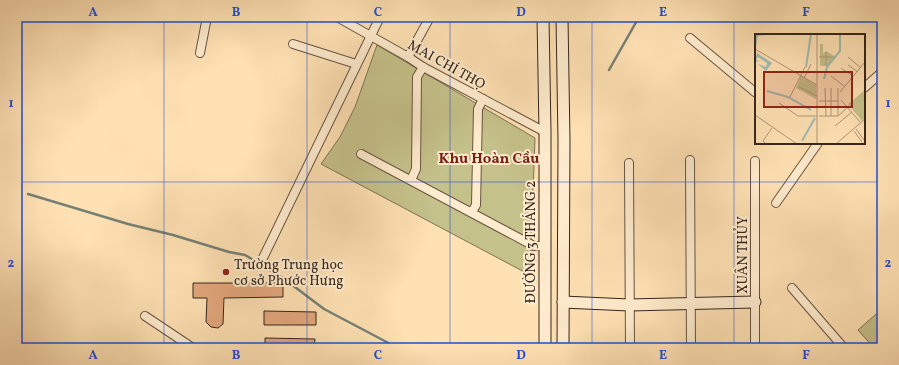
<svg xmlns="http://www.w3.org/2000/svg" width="899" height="365" viewBox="0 0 899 365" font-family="Vollkorn,serif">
<rect width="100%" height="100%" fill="#ffe1b4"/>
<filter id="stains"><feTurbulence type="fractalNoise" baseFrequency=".005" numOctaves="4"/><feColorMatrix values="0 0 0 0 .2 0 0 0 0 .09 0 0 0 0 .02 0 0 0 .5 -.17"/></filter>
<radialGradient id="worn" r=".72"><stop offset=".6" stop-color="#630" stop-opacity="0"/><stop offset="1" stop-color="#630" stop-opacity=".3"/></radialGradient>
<g fill="#c5c18a" stroke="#7c7354">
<polygon points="377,45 535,138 530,275 321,164 340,137 355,107"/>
<polygon points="882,309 882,348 874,348 858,330"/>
</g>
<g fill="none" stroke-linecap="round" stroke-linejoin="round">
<g stroke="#758076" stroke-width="2.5">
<polyline points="609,70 639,17"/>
<polyline points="28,194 128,224 173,235 229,252 245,255 283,278 324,309 398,348"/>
</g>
</g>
<g fill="#e3a77c" stroke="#34251d">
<polygon points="193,283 283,283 283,297 224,298 223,324 218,328 211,327 206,322 207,298 193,298"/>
<polygon points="264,311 316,312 316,325 264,325"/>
<polygon points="265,338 315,339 314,348 265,348"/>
</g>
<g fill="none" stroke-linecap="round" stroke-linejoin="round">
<g stroke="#675443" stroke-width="10">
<g id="street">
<polyline points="337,17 408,57 423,67 545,132"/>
<polyline points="877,17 882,20"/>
<polyline points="690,38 756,93"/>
<polyline points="293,44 356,64"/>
<polyline points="200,53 207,17"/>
<polyline points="408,57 430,17"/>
<polyline points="864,88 882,72"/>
<polyline points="361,154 534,246 546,246"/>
<polyline points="690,160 691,348"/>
<polyline points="755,161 755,348"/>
<polyline points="629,163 630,348"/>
<polyline points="411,180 416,169 417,77 423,67"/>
<polyline points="776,203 818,143"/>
<polyline points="472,212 476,205 478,109 483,99"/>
<polyline points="262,260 380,17"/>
<polyline points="792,288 844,348"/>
<polyline points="145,316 193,348"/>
</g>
</g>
<g stroke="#34251d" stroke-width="13">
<g id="secondary">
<polyline points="543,17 545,132 545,348"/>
<polyline points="562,17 564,141 563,348"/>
<polyline points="563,302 629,305 755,302"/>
</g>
</g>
<use href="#street" stroke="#ffecce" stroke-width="8"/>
<use href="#secondary" stroke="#ffecce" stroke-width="11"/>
</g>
<path fill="none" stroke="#1d4ed8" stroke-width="1" stroke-opacity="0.55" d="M 164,17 L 164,348M 307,17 L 307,348M 450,17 L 450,348M 592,17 L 592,348M 734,17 L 734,348M 17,182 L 882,182"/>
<circle fill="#8f2418" stroke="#ffecce" stroke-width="1.5" cx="226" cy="272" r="4"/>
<g text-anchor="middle" stroke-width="4" stroke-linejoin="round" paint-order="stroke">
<g font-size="14" fill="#34251d" stroke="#ffecce">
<text transform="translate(447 64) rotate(29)" y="5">MAI CHÍ THỌ</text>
<text transform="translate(530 242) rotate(-90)" y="5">ĐƯỜNG 3 THÁNG 2</text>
<text transform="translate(742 255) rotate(-90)" y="5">XUÂN THỦY</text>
</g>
<g font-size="14" fill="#34251d" stroke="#ffecce" text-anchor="start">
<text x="234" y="269">Trường Trung học<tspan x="234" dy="16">cơ sở Phước Hưng</tspan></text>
</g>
<g font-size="15" font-weight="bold" fill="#7a1f14" stroke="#ffecce">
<text x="489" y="163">Khu Hoàn Cầu</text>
</g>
</g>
<g transform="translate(755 34)">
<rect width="110" height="110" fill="#ffe1b4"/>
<path d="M 65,10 L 68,10 L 68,20 L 71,17 L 81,23 L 72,32 L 65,32 ZM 46,42 L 61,51 L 61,65 L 41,54 ZM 110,56 L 110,84 L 107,87 L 93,70 Z" fill="#c5c18a"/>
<path d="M 2,19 L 17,29 L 11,37 L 3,30 L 11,33 L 12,29 L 3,23 L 1,25 L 4,28 L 0,27 Z" fill="#a1bcb2"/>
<path fill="none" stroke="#a1bcb2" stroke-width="2" d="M 0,12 L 2,1 L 12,0M 51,33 L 56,0M 69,45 L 72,33 L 85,17 L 85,0M 12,57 L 33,63 L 56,76M 47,107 L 60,84"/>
<path fill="none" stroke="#ae9678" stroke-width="1" d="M 62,0 L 62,110M 0,15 L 62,51M 71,18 L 71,32M 64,23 L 78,23M 93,23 L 106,34M 93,31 L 103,38M 86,34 L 98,42M 76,42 L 89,52M 49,44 L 56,30M 44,53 L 62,62M 70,54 L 71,82M 76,54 L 76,82M 83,54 L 83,82M 85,58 L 110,28M 35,63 L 50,33M 86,66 L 105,88M 64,67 L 83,67M 24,69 L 43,82 L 62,82M 0,81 L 42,110M 64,82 L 83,82M 83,82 L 93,73M 80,92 L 97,78M 101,95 L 109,106M 99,97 L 107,108M 11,110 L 8,107 L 17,94M 81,110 L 110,85"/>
<path fill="#8f2418" fill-opacity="0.15" stroke="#8f2418" stroke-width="2" d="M 9,38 L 97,38 L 97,73 L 9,73 Z"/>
<rect width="110" height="110" fill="none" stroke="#34251d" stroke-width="2"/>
</g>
<rect width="899" height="365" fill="none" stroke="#ffe1b4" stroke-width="44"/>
<rect x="22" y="22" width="855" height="321" fill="none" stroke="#1d4ed8" stroke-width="1.5"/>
<g font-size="13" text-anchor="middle" font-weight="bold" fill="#1d4ed8">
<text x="93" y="16">A</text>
<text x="236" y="16">B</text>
<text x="378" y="16">C</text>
<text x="521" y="16">D</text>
<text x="663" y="16">E</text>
<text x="806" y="16">F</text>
<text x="11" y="107">1</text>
<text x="888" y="107">1</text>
<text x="11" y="267">2</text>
<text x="888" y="267">2</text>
<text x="93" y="359">A</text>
<text x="236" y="359">B</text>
<text x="378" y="359">C</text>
<text x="521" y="359">D</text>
<text x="663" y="359">E</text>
<text x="806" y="359">F</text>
</g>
<rect width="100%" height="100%" filter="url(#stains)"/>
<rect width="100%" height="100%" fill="url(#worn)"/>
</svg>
